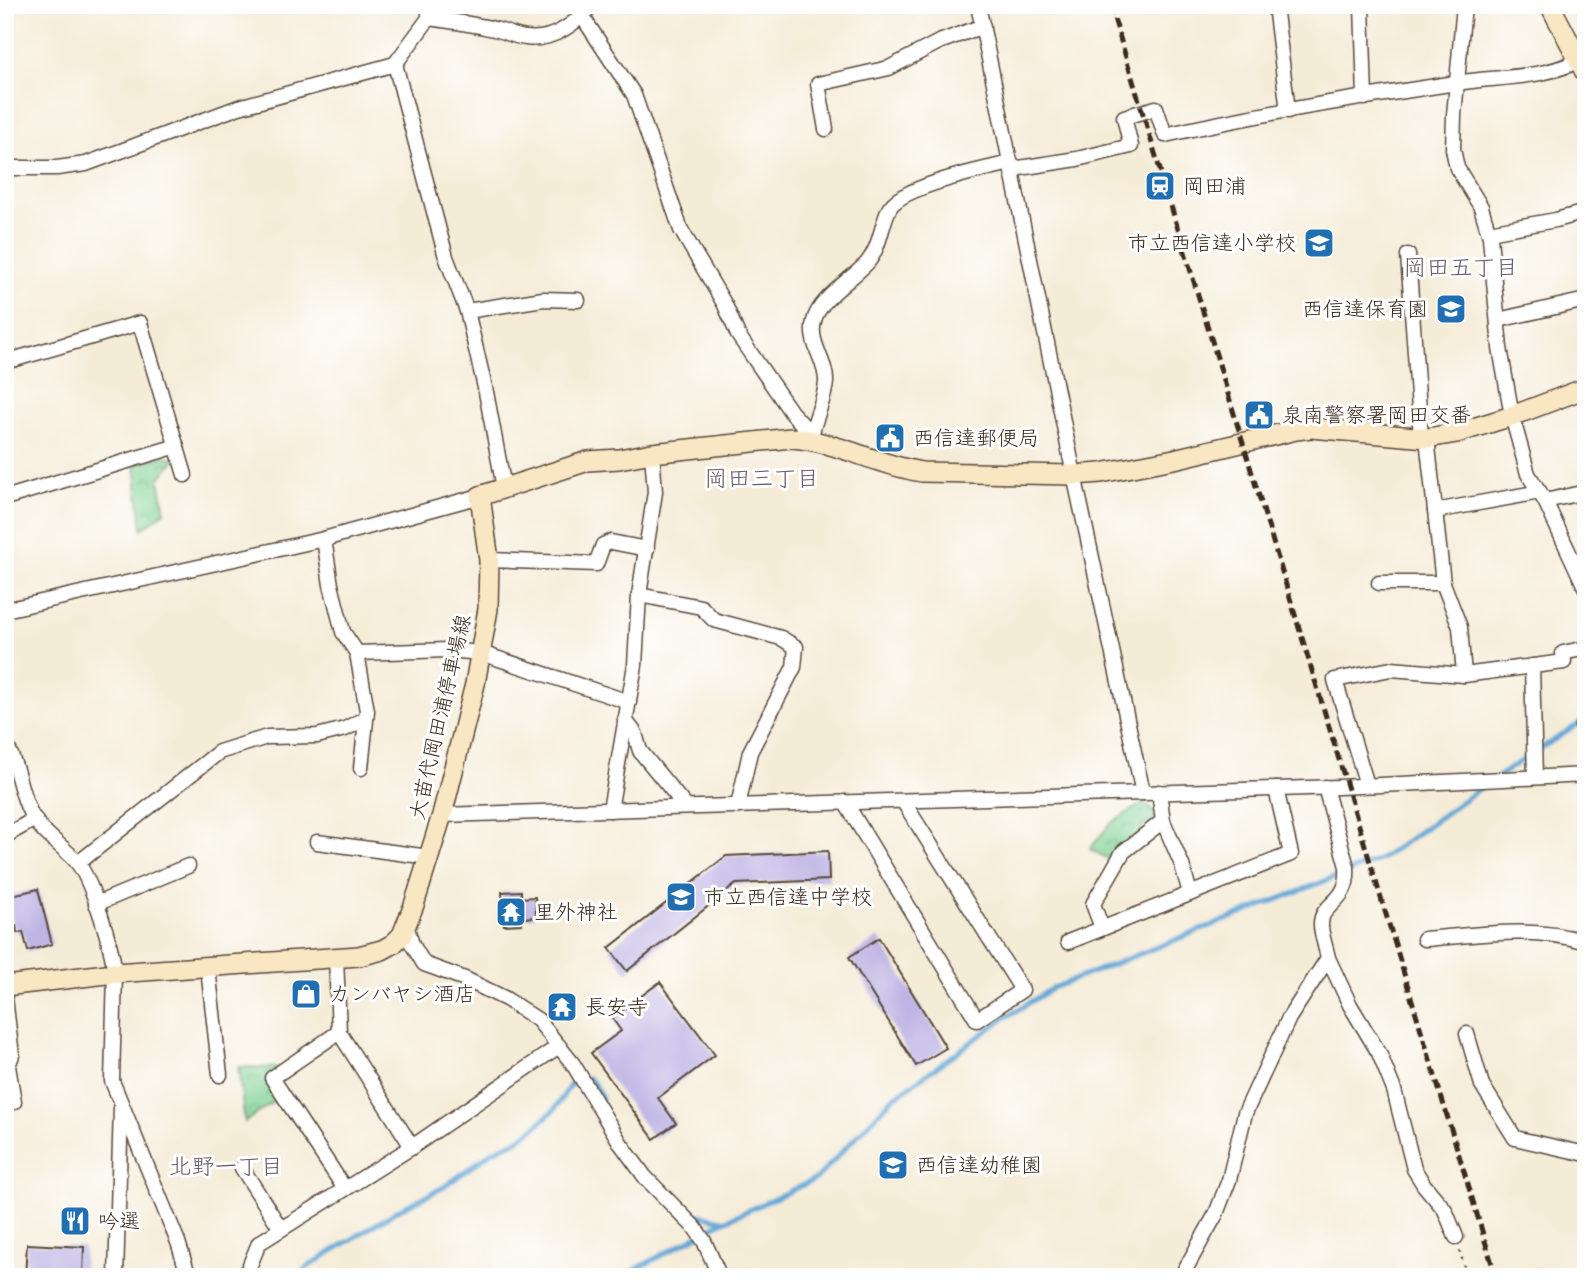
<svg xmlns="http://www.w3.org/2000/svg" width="1591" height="1282" viewBox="0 0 1591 1282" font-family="'Playpen Sans','Klee One',sans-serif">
<defs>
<pattern id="park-crowns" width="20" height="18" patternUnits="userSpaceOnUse" patternTransform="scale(1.75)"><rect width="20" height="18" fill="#7fd193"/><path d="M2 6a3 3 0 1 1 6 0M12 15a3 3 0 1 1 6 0" fill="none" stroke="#69aa77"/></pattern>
</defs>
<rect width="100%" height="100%" fill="#fff"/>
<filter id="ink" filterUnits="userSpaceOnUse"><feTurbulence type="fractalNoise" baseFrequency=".0143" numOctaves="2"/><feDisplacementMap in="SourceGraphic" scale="14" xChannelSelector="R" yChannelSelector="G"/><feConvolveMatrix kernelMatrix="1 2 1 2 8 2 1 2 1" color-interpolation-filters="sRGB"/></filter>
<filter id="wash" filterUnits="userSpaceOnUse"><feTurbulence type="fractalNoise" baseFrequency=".00686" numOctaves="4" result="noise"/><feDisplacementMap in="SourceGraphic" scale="28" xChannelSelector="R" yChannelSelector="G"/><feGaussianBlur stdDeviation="1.57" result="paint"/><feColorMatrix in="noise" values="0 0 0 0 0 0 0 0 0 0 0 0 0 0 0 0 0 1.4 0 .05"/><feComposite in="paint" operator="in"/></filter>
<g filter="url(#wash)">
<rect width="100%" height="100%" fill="#f5ecd8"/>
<g fill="url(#park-crowns)" stroke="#5d7e58" stroke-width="2">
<polygon points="164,456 176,458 159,479 165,512 142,529 135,465"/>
<polygon points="1143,803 1153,810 1156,818 1141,827 1144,832 1112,861 1090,849 1110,824"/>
<polygon points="238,1067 277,1068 280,1097 245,1122"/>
</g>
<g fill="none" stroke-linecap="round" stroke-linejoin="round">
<g stroke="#60a6d6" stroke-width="5">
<polyline points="1500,775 1580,723"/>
<polyline points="588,1078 594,1084 602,1099"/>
<polyline points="680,1204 695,1214 722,1220"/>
<polyline points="300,1277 306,1268 400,1209 444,1187 493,1151 518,1140 533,1129 554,1110 573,1081 579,1079"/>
<polyline points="622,1277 718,1224 816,1179 892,1099 1006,1017 1053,988 1381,859 1486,784"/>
</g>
</g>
<g id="blocks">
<g fill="#bfb5e4">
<polygon points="828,851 829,880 736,884 627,971 609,948 726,856"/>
<polygon points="38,889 52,944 28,951 23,932 17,933 16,926 13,927 8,896"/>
<polygon points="521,891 521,898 535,897 536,917 522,918 522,924 504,925 502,892"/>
<polygon points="879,938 946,1048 916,1066 849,957"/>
<polygon points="660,982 715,1055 658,1098 676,1123 654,1139 591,1053 621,1031 612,1018"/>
<polygon points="27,1244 84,1247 83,1277 25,1277"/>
</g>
</g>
</g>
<g filter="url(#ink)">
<use href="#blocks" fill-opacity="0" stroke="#57473a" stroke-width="2"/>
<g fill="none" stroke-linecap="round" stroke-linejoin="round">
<g stroke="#57473a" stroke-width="17">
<g id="street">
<polyline points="978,5 1074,475 1143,793"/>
<polyline points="1275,5 1288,111"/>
<polyline points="1362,5 1365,98"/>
<polyline points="1464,5 1454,115 1453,149 1457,168 1481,207 1490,237 1500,348 1512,416 1528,474 1545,501 1586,589"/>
<polyline points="582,16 634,95 681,230 725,305 738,335 791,412 811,434"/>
<path d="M 429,18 C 451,21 473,24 494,29 C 505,31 515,37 526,38 C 552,42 576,23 592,5"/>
<polyline points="395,64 429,18 429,5"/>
<polyline points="826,129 818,84 889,68 939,42 983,26"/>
<polyline points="5,168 57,168 86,164 239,107 395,64 446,257 467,311 486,392 504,488"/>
<path d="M 1013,169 L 1077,159 L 1131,146 L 1124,117 L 1156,108 L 1165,135 C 1260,113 1358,98 1456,83 C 1498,76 1549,80 1586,56"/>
<polyline points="1489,232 1556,220 1586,212"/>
<polyline points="1408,255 1421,438"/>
<polyline points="467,311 543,299 578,300"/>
<polyline points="1498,320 1586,300"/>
<polyline points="5,362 140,323 185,475"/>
<polyline points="1427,438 1443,583 1460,627 1464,675"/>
<path d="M 811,439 C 813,420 825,401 826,382 C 827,362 808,343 814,321 C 819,299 852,279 867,263 C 880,248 881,226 889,209 C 900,186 986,169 1011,163"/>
<polyline points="5,498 177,446"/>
<polyline points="1545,501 1586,492"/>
<polyline points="1435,511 1540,492"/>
<polyline points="324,539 331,585 343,632 357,653 367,711 361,768"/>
<polyline points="489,560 596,564 603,545 611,542 647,549"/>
<polyline points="1379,583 1443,583"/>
<polyline points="639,595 701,607 714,620 781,638 796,647 794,667 750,752 738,806"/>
<polyline points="5,610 324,539 480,496"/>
<polyline points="357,653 448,650 481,653 629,702"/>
<polyline points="1532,666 1535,777"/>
<polyline points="625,720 635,733 640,751 686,807"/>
<polyline points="1582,726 1586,725"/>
<path d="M 5,742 C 18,764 19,792 31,814 C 42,834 61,844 76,861 C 92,879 112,948 115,973 L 112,1081 L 178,1242 L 189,1277"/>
<polyline points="1367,785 1335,680 1391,669 1464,675 1564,662 1563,653 1586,648"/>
<polyline points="1159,792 1163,821 1182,865 1190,893"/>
<polyline points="845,802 977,1020 1022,990 903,801"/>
<polyline points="610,810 635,665 639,595 655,492 652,453"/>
<polyline points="442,815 1339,787 1586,775"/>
<polyline points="5,836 35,819"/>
<polyline points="317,842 429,857"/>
<polyline points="78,863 219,752 267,737 317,736 345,729 366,718"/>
<polyline points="96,904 188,866"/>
<polyline points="406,925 412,944 424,964 465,979 506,999 538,1020 573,1064 621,1144 645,1177 695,1228 704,1241 720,1277"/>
<polyline points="1102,928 1093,904 1123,852 1163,821"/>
<path d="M 1424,939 C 1478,935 1533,925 1586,942"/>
<polyline points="1068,942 1291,854 1276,789"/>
<polyline points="336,957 339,1032 412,1147"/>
<polyline points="1328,958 1350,1005 1379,1053 1394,1090 1414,1169 1424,1185 1445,1210 1456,1237"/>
<polyline points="208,968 220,1075"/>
<polyline points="5,998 12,1055 8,1066 14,1102"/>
<polyline points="339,1032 272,1078 345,1189"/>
<polyline points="1467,1034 1482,1085 1515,1138 1586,1154"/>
<polyline points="242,1168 281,1229"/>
<polyline points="116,1277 121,1107"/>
<polyline points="245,1277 259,1243 412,1147 559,1046"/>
<path d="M 1181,1277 L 1216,1214 L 1229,1180 L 1245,1113 L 1289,1018 L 1328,958 C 1326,947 1321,935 1321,925 C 1320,902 1350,904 1347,867 L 1325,787"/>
</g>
</g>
<g stroke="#57473a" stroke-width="22">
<g id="secondary">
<polyline points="1550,5 1586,74"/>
<path d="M 5,986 L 115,973 L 359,956 L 382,950 L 393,944 L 402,935 L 414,905 L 442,815 L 475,684 L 488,609 L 489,560 L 480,496 L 588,461 L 619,459 L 652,453 L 791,438 C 836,441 877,465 922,472 L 1074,475 L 1101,473 L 1174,459 L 1296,430 L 1311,428 L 1427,438 L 1457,433 L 1512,416 L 1586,388"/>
</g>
</g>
<polyline stroke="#57473a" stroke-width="2.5" stroke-dasharray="2 5" stroke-linecap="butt" points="1460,1251 1467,1277"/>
<use href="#street" stroke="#fff" stroke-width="14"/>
<use href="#secondary" stroke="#f9e7c3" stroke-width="19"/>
<polyline stroke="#3b2a1e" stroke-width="5" stroke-dasharray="10 5" stroke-linecap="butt" points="1110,5 1496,1277"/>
</g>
</g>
<defs>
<g id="station-square" transform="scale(1.575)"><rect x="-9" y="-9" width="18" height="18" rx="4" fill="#1f6fb2" stroke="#fff"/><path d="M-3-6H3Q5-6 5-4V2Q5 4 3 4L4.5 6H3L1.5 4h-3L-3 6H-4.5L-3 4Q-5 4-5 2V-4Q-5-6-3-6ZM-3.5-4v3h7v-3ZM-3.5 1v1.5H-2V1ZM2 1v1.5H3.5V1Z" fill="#fff"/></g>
<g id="school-square" transform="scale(1.575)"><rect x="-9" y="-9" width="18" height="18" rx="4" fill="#1f6fb2" stroke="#fff"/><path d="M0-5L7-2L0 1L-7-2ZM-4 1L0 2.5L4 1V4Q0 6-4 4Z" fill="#fff"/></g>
<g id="civic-square" transform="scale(1.575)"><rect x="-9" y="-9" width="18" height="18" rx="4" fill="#1f6fb2" stroke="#fff"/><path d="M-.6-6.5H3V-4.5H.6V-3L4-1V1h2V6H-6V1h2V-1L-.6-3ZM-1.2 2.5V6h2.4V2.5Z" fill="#fff"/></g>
<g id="temple-square" transform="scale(1.575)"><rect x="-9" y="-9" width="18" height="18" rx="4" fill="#1f6fb2" stroke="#fff"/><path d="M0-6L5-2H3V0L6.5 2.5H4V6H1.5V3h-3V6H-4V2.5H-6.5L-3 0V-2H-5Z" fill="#fff"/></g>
<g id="shop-square" transform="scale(1.575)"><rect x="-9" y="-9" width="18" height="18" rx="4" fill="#1f6fb2" stroke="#fff"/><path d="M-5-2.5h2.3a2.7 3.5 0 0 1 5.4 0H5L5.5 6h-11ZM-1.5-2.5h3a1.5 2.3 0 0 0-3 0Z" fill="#fff"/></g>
<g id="restaurant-square" transform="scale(1.575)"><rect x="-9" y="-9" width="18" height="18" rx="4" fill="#1f6fb2" stroke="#fff"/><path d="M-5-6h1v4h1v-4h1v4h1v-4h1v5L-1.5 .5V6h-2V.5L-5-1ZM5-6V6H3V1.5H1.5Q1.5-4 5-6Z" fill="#fff"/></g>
</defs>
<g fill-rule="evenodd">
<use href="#station-square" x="1160" y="186"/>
<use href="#school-square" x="1319" y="243"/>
<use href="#school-square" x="1451" y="309"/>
<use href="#civic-square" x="1259" y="415"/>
<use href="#civic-square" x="890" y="438"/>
<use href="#school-square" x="681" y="897"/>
<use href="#temple-square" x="511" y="912"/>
<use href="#shop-square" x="306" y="994"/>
<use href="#temple-square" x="562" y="1007"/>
<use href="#school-square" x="893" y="1165"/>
<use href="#restaurant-square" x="75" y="1221"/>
</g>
<g text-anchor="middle" stroke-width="6" stroke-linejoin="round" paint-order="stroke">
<g font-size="21" fill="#3b2a1e" stroke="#fff" text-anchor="start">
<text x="1183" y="193">岡田浦</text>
<text x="1296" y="250" text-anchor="end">市立西信達小学校</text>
<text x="1428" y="316" text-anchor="end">西信達保育園</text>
<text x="1282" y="422">泉南警察署岡田交番</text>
<text x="913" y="445">西信達郵便局</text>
<text x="704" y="904">市立西信達中学校</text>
<text x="534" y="919">里外神社</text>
<text x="329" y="1001">カンバヤシ酒店</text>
<text x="585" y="1014">長安寺</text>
<text x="916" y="1172">西信達幼稚園</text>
<text x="98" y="1228">吟選</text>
</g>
<g font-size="21" fill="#3b2a1e" stroke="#fff">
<text transform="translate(440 717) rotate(-77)" y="7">大苗代岡田浦停車場線</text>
</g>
<g font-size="23" fill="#695b63" stroke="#fff">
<text x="1461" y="275">岡田五丁目</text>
<text x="762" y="486">岡田三丁目</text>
<text x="226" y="1174">北野一丁目</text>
</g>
</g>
<rect width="1591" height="1282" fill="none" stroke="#fff" stroke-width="28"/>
</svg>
